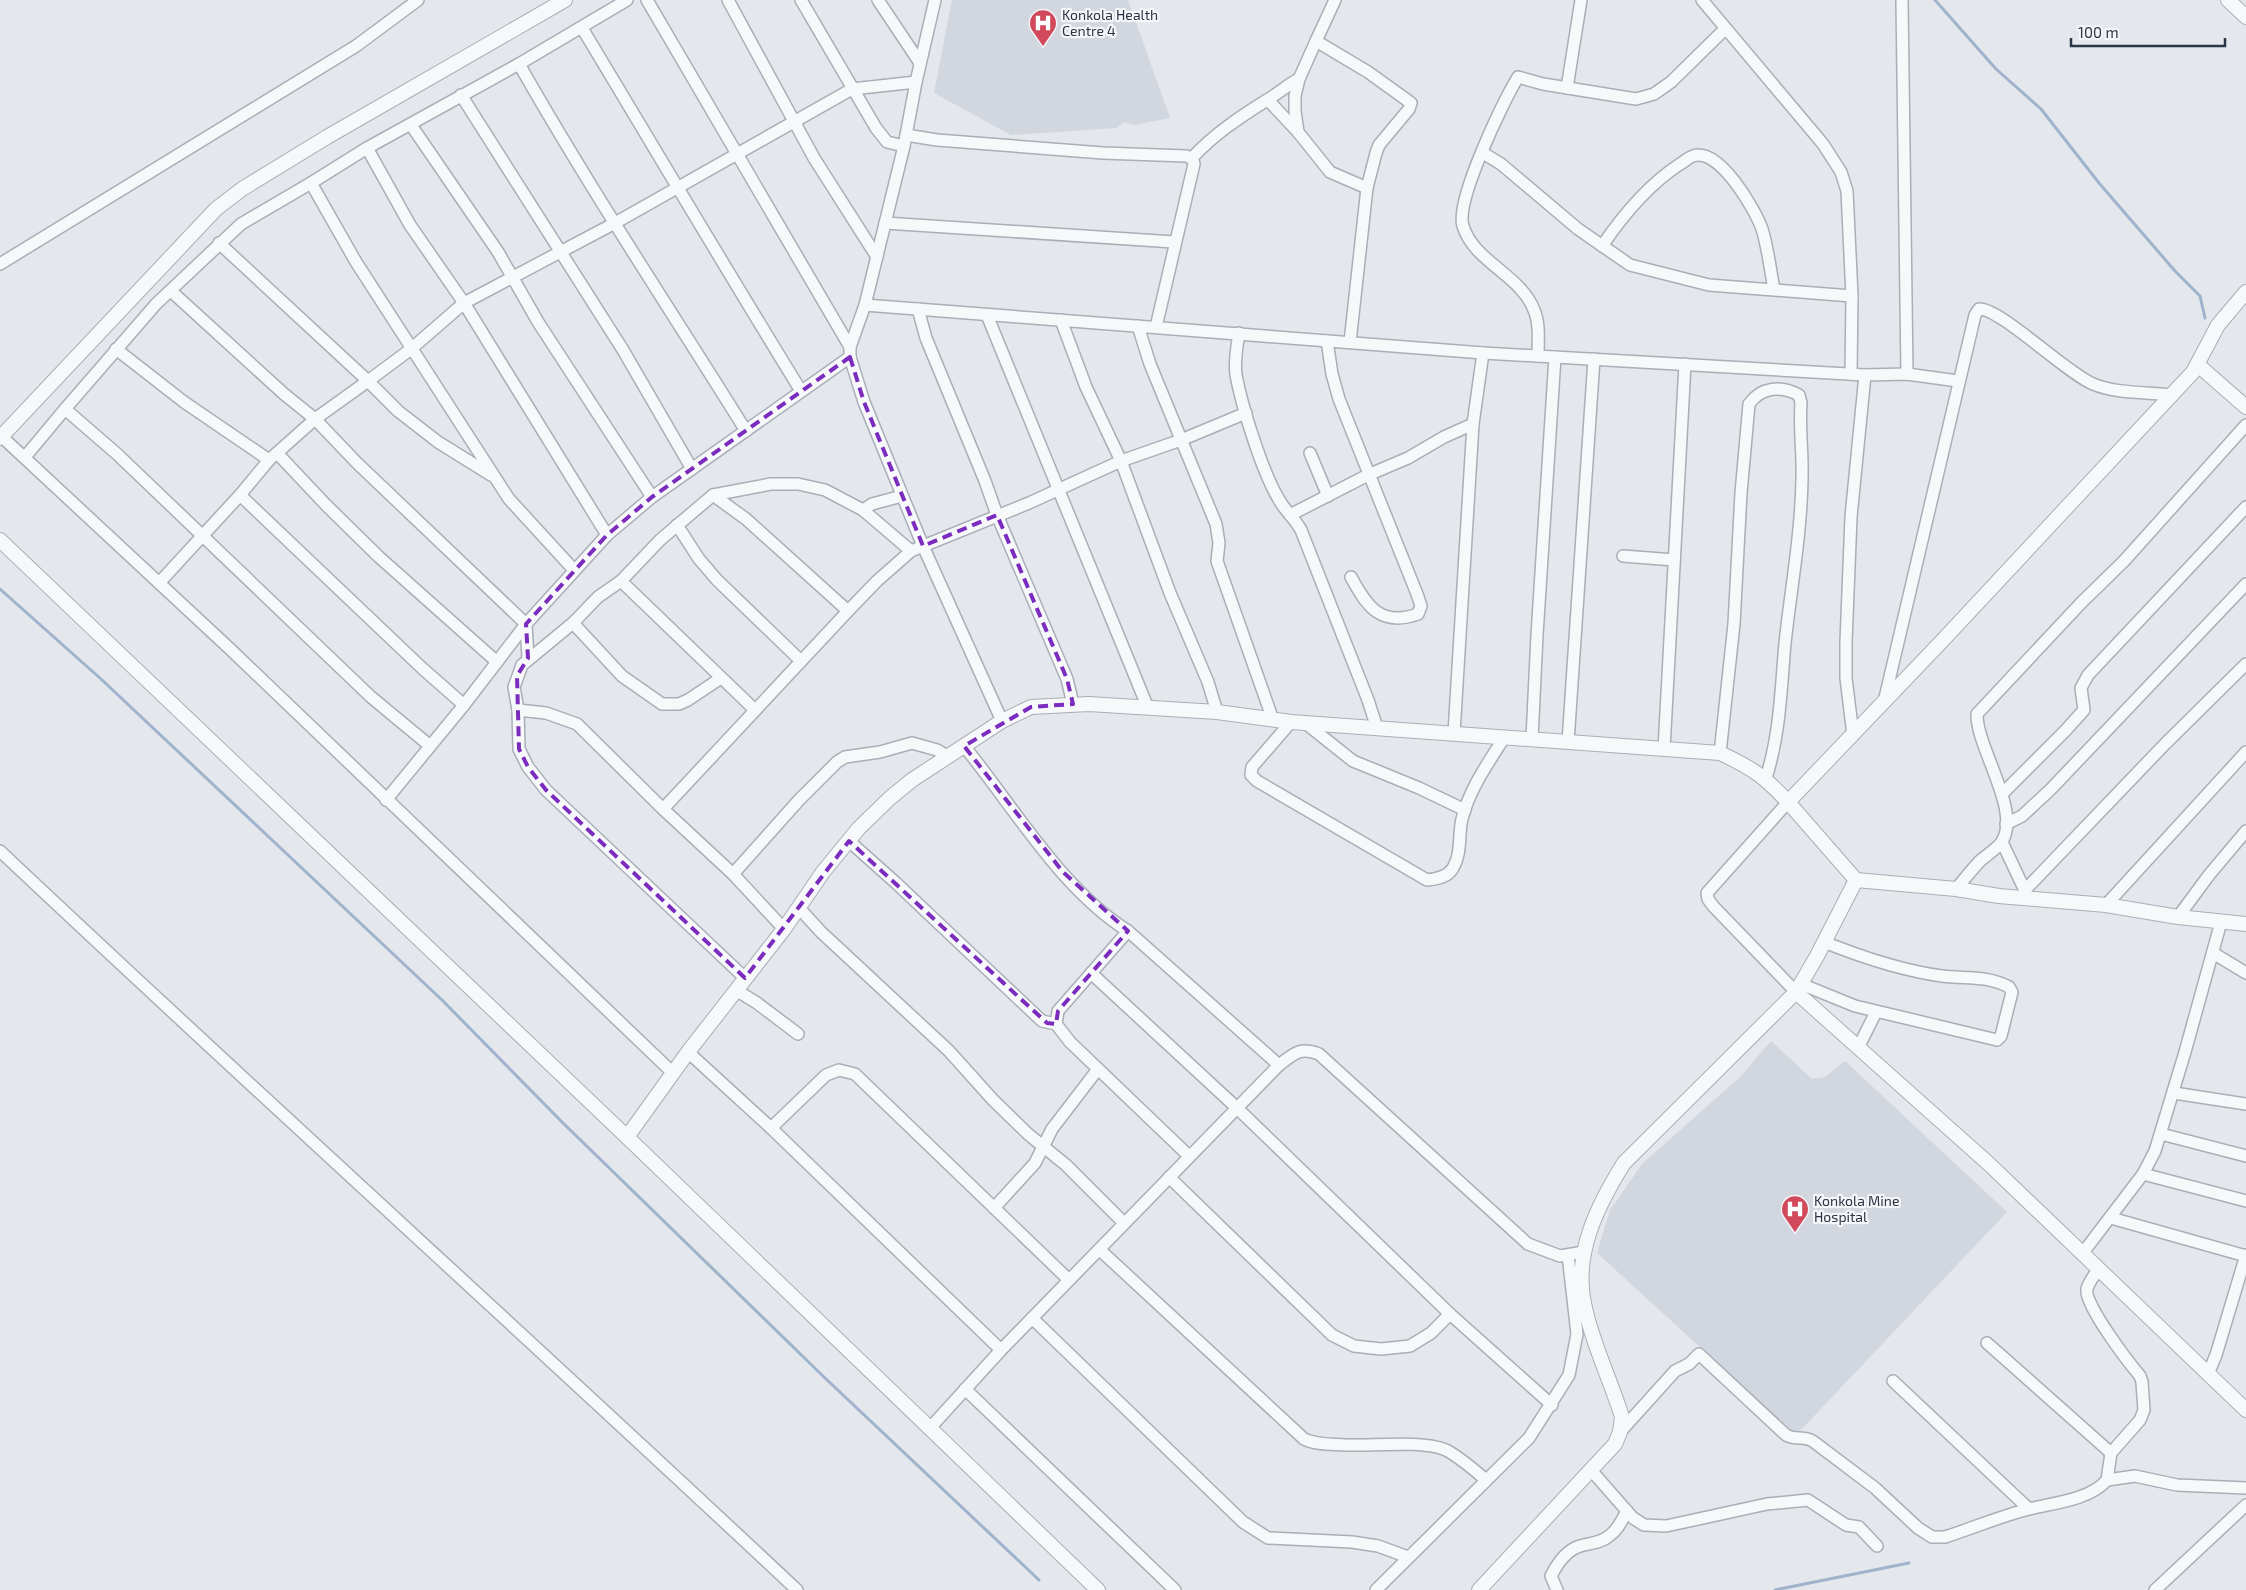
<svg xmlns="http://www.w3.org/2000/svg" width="2246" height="1590" viewBox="0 0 2246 1590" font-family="'Exo 2',sans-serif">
<rect width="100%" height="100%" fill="#e4e7ec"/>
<g fill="#d2d6de">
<polygon points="952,0 1128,0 1170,118 1134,125 1124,122 1116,128 1011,135 934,93"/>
<polygon points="1771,1041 1812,1079 1825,1077 1845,1061 2007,1212 1800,1431 1793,1432 1597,1253 1610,1210 1642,1164 1740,1077"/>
</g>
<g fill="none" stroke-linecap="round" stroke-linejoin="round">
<g stroke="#9fb4cc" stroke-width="3">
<polyline points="1935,0 1996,69 2041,109 2099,183 2175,271 2200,296 2205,318"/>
<polyline points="0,589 101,679 442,1000 563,1123 825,1378 1039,1580"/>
<polyline points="1775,1590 1909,1563"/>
</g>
<g stroke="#a9aeb7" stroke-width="14">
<g id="minor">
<polyline points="647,0 850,347"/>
<polyline points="728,0 814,158 877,257"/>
<polyline points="801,0 876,128 887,142 904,146"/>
<polyline points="878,0 920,63"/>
<polyline points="935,0 916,82 904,146 865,305 850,347 850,357 864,402 923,546 1002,721"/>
<polyline points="1335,0 1316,41 1368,72 1411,103 1409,109 1379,145 1376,153 1367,188 1350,342"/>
<polyline points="1702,0 1823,144 1841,172 1847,191 1852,296 1851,374"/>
<polyline points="1902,0 1907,374"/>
<path d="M 582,28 C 655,149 727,271 801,391"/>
<polyline points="1316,41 1299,79 1295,96 1295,111 1298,132 1330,172 1367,188"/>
<path d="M 519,64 C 590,189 670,309 746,431"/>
<polyline points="1567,88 1581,0"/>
<polyline points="461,95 623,350 692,469"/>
<polyline points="1268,100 1298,132"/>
<polyline points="411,125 498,252 538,322 652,497"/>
<polyline points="906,135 937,140 1103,153 1186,156 1192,158 1194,164 1156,327"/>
<polyline points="367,148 410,225 464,303 607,535"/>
<polyline points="1483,153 1501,164 1578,229 1630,265 1709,285 1852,296"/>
<path d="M 1192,158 C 1214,134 1240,117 1267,100 C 1279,93 1287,85 1299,79"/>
<polyline points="311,183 356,262 509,499 574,570"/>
<polyline points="885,223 1174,242"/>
<polyline points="219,243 368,381 411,349 464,303 615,223 852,89 916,82"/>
<path d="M 1602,246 C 1623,215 1648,185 1680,164 C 1684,162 1689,157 1693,156 C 1719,147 1755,209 1762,229 C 1768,248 1770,269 1774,289"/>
<polyline points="0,264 356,46 418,0"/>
<polyline points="171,291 284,394 315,419 357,463 526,624 528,658"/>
<polyline points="865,305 1483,353 1865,375 1907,374 1958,381"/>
<polyline points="918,309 926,338 985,481 997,515 1067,679 1073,704"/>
<polyline points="987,315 1148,708"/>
<polyline points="1061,320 1086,387 1121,461 1170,593 1208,682 1217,712"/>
<polyline points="1138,326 1150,364 1216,524 1219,543 1217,561 1273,720"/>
<path d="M 1239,333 C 1237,346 1234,361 1236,375 C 1242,407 1264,479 1283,506 C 1289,514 1296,521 1301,530 L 1368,700 L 1377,728"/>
<path d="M 1327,341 L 1332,374 L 1339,399 L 1417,594 L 1421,606 L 1418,614 C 1381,627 1367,607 1351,577"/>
<polyline points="116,349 184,402 269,460"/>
<path d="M 1538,356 C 1538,341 1540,324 1534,310 C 1521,275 1474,262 1463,226 C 1455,201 1503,102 1518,77 L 1543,84 L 1636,99 L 1654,94 L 1671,82 L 1725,29"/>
<polyline points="65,409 156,304 241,224 311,183 367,148 519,64 627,0"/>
<polyline points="1,436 229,648 673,1073"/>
<polyline points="277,453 326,505 379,557 497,662"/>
<polyline points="1310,453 1328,496"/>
<polyline points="25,457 65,409 117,454 371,697 429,745"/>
<polyline points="240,495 423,669 464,705"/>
<polyline points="713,495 746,519 848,611"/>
<polyline points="863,510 872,504 902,496"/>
<polyline points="1290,515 1368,475 1408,458 1444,437 1473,424"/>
<polyline points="677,525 699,559 717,580 801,661"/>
<polyline points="1623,556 1674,560"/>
<polyline points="621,581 755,710"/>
<polyline points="159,583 240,495 269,460 315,419 368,381 398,411 438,442 491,475"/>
<polyline points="573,623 622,676 662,704 679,704 688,700 721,678"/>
<path d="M 1884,702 L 1975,315 L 1979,309 C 2000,308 2065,372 2093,384 C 2117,394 2148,392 2173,395"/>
<polyline points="518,710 546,713 577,724 663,809 733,874 784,929"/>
<path d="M 1291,722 L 1252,767 L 1251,775 L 1257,781 L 1427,880 C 1437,879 1448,877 1453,868 C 1462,853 1458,836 1462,819 C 1469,790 1488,763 1504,738"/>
<polyline points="1304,722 1353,761 1419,788 1465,810"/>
<polyline points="1454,733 1473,424 1483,353"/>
<polyline points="1853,735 1846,678 1846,642 1851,517 1865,375"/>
<polyline points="1532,739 1537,635 1555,357"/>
<polyline points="1568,742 1594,359"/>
<path d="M 964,746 C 1014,807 1060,888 1128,931 L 1279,1065"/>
<polyline points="1664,749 1685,364"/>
<path d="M 1720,753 L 1734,624 L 1741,493 L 1749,404 C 1761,387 1781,385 1799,395 L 1801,403 C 1799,428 1803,454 1802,479 C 1801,535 1791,588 1785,643 C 1781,689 1780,734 1766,778"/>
<polyline points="2003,793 2065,731 2084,710 2081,688 2088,675 2246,507"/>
<polyline points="386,800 464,705 526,624 607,535 652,497 850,357"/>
<polyline points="1788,802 1707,893 1708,899 1713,906 1796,992"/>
<polyline points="663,809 848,611 877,581 911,551 1029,503 1121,461 1181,440 1246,413"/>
<polyline points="2006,824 2022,816 2051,789 2246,584"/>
<polyline points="849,841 896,883 1042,1021 1056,1024"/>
<polyline points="2002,842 2027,895"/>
<path d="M 0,851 C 264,1100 533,1342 797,1590"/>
<polyline points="733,874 799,800 837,762 845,757 880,752 912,743 937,750 949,757"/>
<path d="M 1956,889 C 1964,880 1972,869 1981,860 C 1987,855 1996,849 2001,843 C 2023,813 1976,747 1977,714 L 2081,603 L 2124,561 L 2246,425"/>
<polyline points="2026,889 2165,744 2246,664"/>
<polyline points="2106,905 2246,752"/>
<polyline points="799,908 821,932 949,1051 993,1100 1028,1134 1066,1165 1124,1223"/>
<polyline points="2178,917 2209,875 2246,831"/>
<polyline points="1128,931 1058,1011 1056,1024 1070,1042 1189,1156"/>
<polyline points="2213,953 2246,973"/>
<polyline points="1091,973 1237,1108 1450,1314 1552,1405"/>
<polyline points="745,978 546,790 528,767 519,749 518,710 514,687 522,665 573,623 598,597 621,581 660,540 713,495 771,484 798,484 825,490 863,510 911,551"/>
<path d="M 1801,984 L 1855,1006 L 1997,1040 L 2001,1036 L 2012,992 L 2009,987 C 1987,975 1965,979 1942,976 C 1904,971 1859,956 1824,942"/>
<polyline points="736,990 757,1003 798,1034"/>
<polyline points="1858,1048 1876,1012"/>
<polyline points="688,1052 771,1128 1001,1350"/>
<polyline points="2174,1093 2246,1104"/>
<polyline points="771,1128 826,1075 839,1070 855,1074 1069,1280"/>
<polyline points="2161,1134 2246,1156"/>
<polyline points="2143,1174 2246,1201"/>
<polyline points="1169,1177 1332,1335 1354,1346 1381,1349 1410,1346 1431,1333 1450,1314"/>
<polyline points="994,1208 1035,1163 1052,1129 1098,1069"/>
<polyline points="2111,1218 2246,1256"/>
<path d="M 1100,1250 L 1304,1439 C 1316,1445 1331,1444 1345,1445 C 1371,1446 1424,1440 1446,1450 C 1461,1458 1473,1469 1486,1480"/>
<polyline points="2082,1254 2143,1174 2155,1151 2185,1052 2221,922"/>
<polyline points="1032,1318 1243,1522 1268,1538 1352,1542 1378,1546 1408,1557"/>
<polyline points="1987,1343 2111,1453"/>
<polyline points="2208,1374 2216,1355 2246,1255"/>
<polyline points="1893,1381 2029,1509"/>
<polyline points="965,1389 1175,1590"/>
<path d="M 930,1428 L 1001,1350 L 1279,1065 C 1295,1053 1299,1047 1319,1054 L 1528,1244 L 1560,1256 L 1584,1252"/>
<path d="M 1620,1432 L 1675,1371 L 1689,1364 L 1699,1354 L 1786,1435 C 1796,1441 1805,1435 1814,1442 L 1875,1488 L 1918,1528 L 1932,1537 L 1945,1537 C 1973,1528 2001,1516 2029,1509 C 2053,1503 2090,1500 2107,1480 L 2111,1453 L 2140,1420 L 2144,1410 L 2142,1382 L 2140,1376 C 2129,1363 2083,1303 2087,1289 C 2088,1283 2095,1275 2098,1269"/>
<polyline points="1591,1470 1633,1518 1644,1525 1666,1526 1767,1504 1808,1500 1846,1525 1859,1527 1877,1546"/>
<polyline points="2107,1480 2135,1476 2177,1485 2246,1488"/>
<polyline points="1376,1590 1529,1438 1569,1375 1577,1334 1568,1255"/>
<path d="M 1557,1590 L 1551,1576 C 1557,1564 1567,1550 1580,1546 C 1590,1543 1601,1543 1609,1536 C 1618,1530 1622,1520 1627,1511"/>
<polyline points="2155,1590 2246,1505"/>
</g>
</g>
<g stroke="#a9aeb7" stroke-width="16">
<g id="tertiary">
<polyline points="2228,0 2246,17"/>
<polyline points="2198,365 2246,407"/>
<polyline points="0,438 216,209 242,189 327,137 565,0"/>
<polyline points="0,540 627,1137"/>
<polyline points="1788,802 1856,880"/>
<polyline points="1796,992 1989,1164 2246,1410"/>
<path d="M 1098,1590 L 627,1137 L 688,1052 L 784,929 L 823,872 L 859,828 L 890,798 L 912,780 L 1002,721 L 1031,707 L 1089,704 L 1217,712 L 1291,722 L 1720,753 C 1752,768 1764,776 1788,802 L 1942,641 L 2193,372 L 2218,325 L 2246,292"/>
<path d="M 1479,1590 L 1615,1444 L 1620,1432 L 1622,1417 C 1611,1381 1593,1345 1585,1308 C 1572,1256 1597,1206 1624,1163 L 1796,992 L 1817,956 L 1856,880 L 1956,889 L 1999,896 L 2106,905 L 2178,917 L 2246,924"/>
</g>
</g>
<use href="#minor" stroke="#f7f8fa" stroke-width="11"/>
<use href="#tertiary" stroke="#f7f8fa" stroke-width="14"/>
</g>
<path fill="none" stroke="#7b2cbf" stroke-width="4" stroke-dasharray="10 6" stroke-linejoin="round" d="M 850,357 L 864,402 L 923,546 L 997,515 L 1067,679 L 1073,704 L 1031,707 L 964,746 L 1063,872 L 1128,931 L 1058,1011 L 1056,1024 L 1047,1023 L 849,841 L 745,978 L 546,790 L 528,767 L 519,749 L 517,676 L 528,658 L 526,624 L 607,535 L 652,497 Z"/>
<defs>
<g id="hospital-pin" transform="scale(1.4375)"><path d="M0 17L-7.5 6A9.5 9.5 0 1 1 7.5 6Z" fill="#d1495b" stroke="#f4f6f9"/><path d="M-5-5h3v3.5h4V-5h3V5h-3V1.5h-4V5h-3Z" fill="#fff"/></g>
</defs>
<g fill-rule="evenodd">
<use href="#hospital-pin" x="1043" y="23"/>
<use href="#hospital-pin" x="1795" y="1209"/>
</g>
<g text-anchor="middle" stroke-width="4.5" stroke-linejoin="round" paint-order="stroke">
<g font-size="14" fill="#2b3445" stroke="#f4f6f9" text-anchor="start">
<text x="1062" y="20">Konkola Health<tspan x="1062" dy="16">Centre 4</tspan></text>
<text x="1814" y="1206">Konkola Mine<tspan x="1814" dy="16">Hospital</tspan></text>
</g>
</g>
<path d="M2071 38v8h154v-8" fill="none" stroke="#2b3445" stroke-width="2.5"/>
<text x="2078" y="38" font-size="15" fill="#2b3445" stroke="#f4f6f9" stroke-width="4" paint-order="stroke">100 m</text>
</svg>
